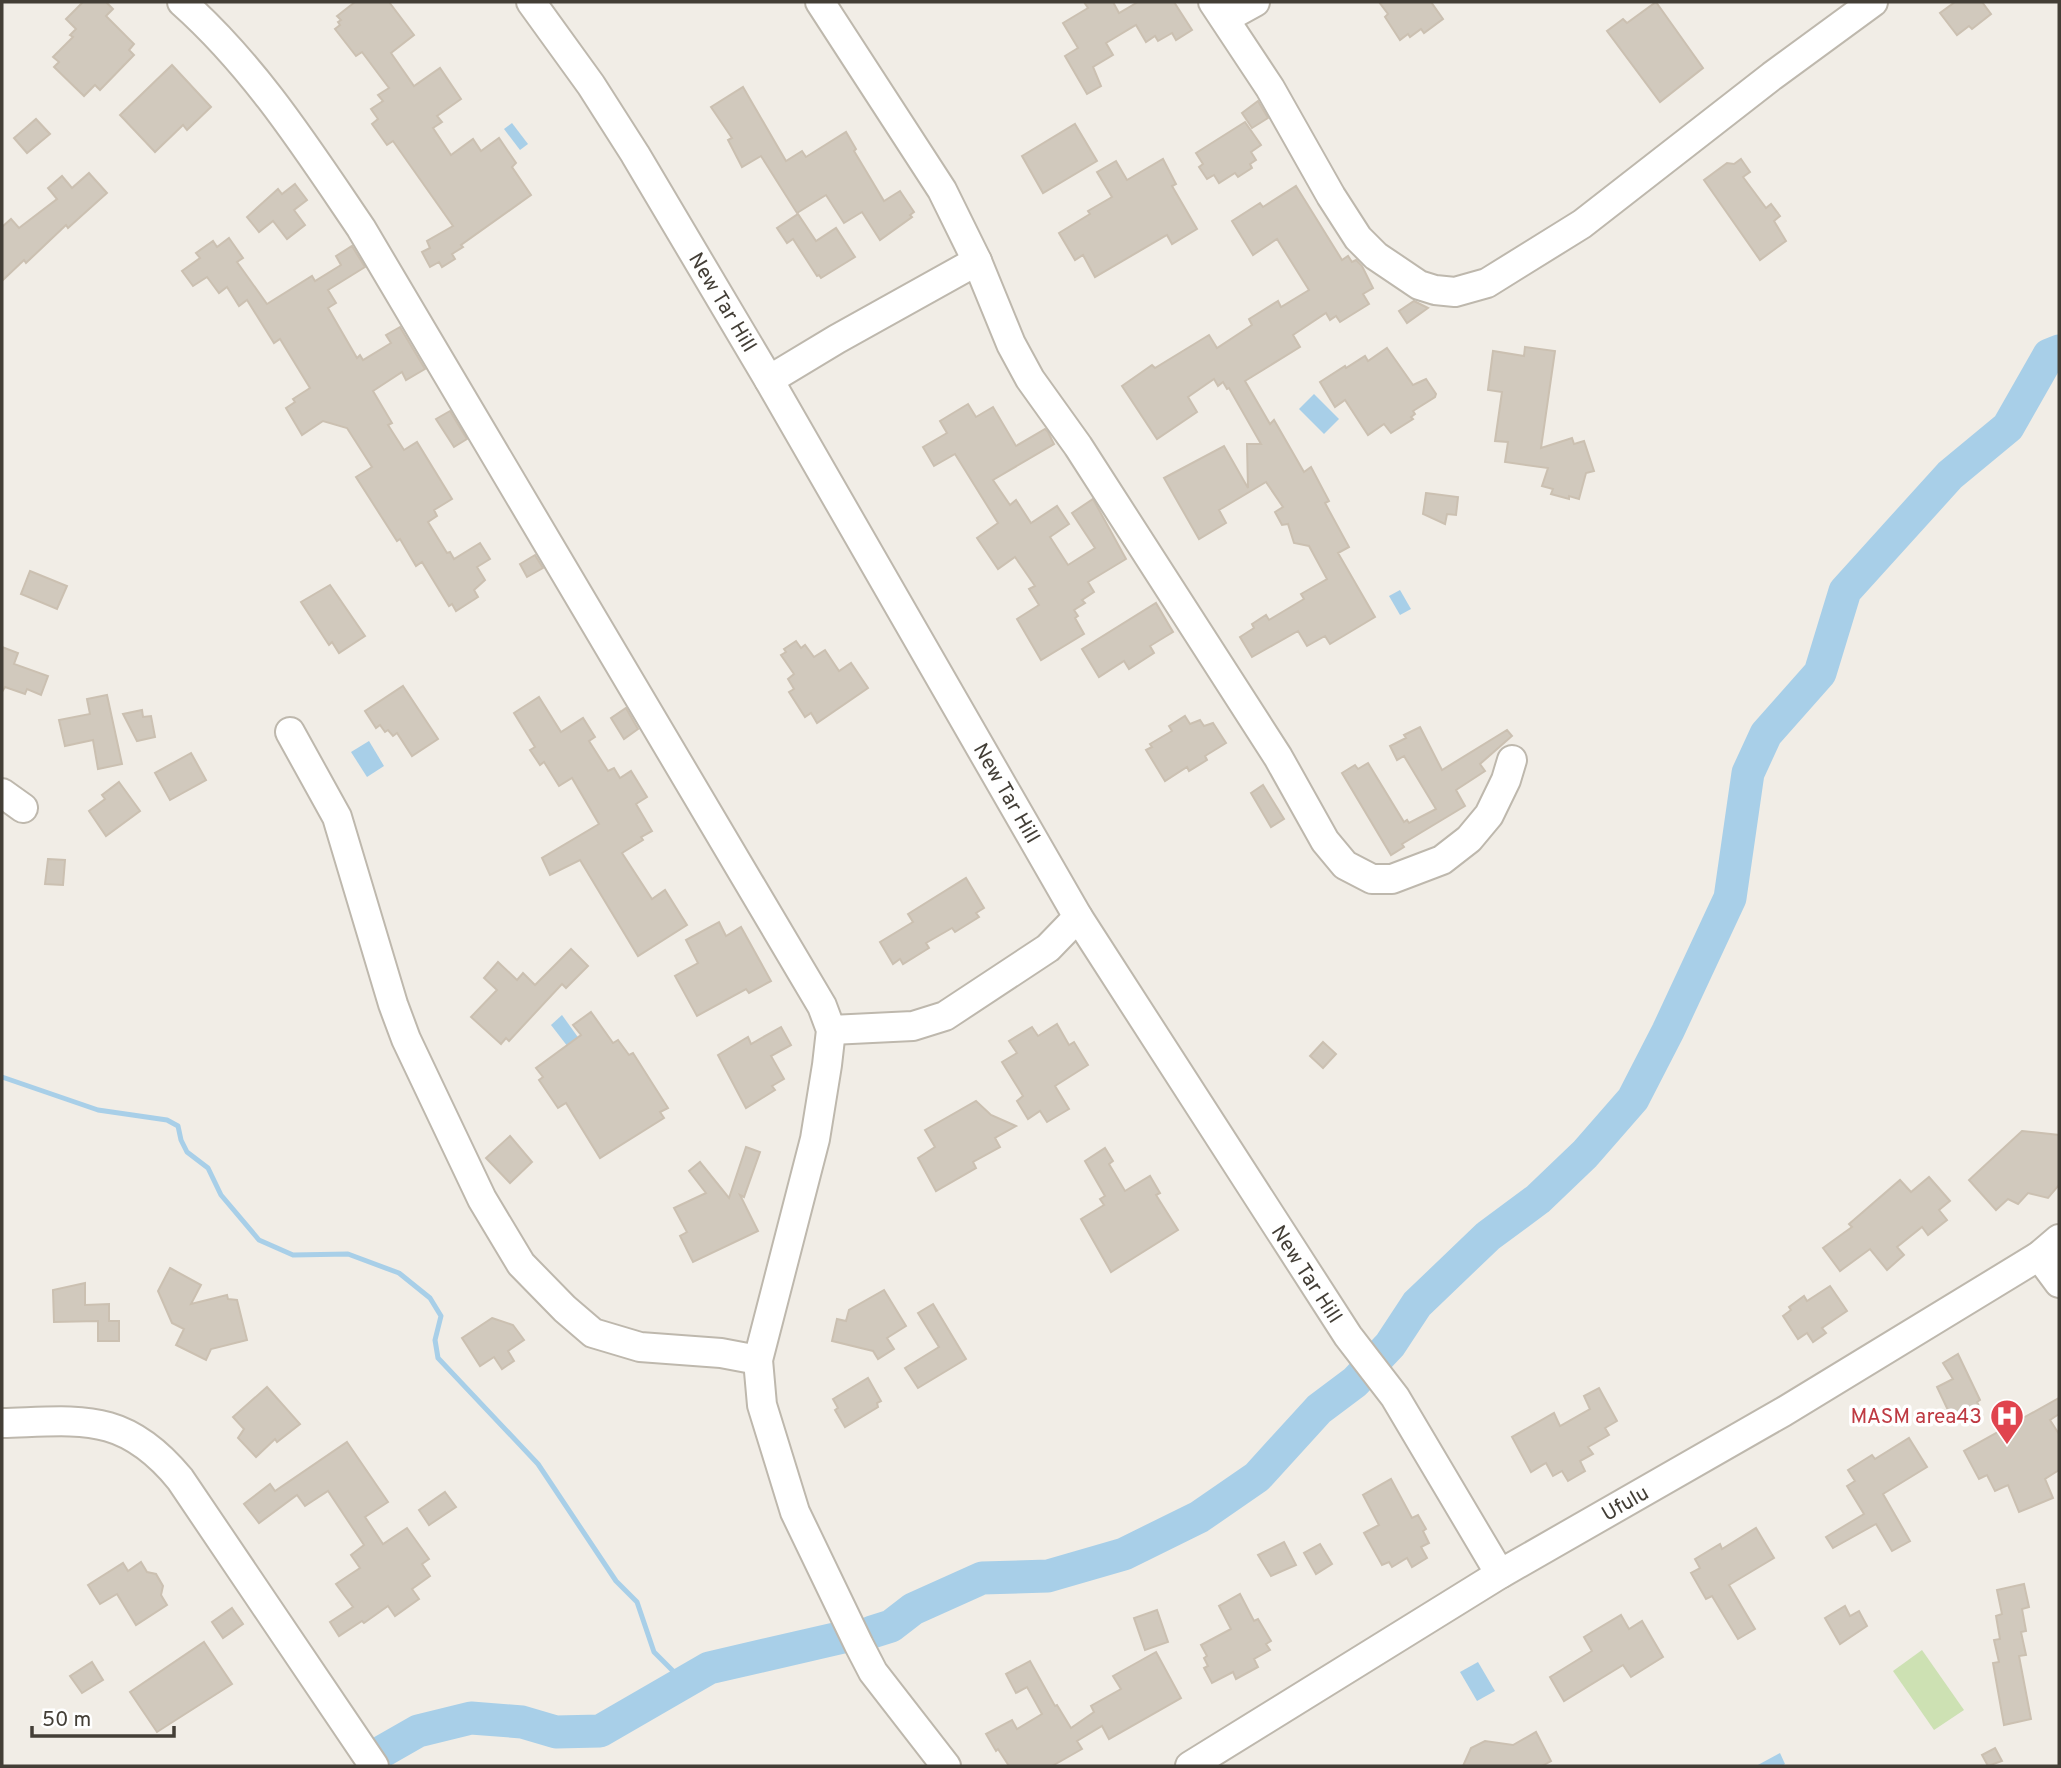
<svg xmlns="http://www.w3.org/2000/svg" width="2061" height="1768" viewBox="0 0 2061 1768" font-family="Overpass,sans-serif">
<rect width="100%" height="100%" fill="#f1ede6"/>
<polygon fill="#cde1b3" points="1922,1650 1964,1710 1934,1730 1893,1671"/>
<g fill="#a8cfe8">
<polygon points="512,123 528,144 520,150 504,129"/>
<polygon points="1314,394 1339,419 1324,434 1299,409"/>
<polygon points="1400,590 1411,609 1400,615 1389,596"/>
<polygon points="369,741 384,766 367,777 351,752"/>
<polygon points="562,1015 580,1040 568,1047 551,1025"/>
<polygon points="1478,1662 1495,1691 1477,1701 1460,1672"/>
<polygon points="1780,1753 1785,1764 1782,1766 1756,1766"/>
</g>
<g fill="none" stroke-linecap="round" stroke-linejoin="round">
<polyline stroke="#a8cfe8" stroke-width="5" points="2,1077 98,1110 167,1120 178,1126 181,1140 187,1152 208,1168 221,1195 259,1240 293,1255 348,1254 399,1273 430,1298 441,1316 435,1340 438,1358 538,1464 616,1581 637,1602 654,1652 684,1682"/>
<g stroke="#a8cfe8" stroke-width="33">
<polyline points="872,1632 891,1626 913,1609 982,1578 1048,1576 1124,1554 1199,1517 1257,1477 1319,1409 1355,1382 1390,1345 1417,1304 1488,1236 1538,1199 1585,1154 1633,1099 1668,1031 1730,898 1748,773 1766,734 1820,673 1845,591 1950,475 2008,427 2049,355 2059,351"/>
<polyline points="383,1751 418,1731 471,1718 522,1722 556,1732 600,1731 709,1668 852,1635"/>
</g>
</g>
<g fill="#d1c9bd" stroke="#cbc0b1" stroke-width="2">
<polygon points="83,2 106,2 113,9 106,16 134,44 129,50 134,55 100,90 95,85 84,96 54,67 59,62 53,57 73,37 70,35 76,29 66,19"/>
<polygon points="355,2 389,2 414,35 391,53 414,86 440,68 461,99 437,116 442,122 433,128 451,155 473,139 481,151 499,138 516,163 512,167 531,195 461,245 463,247 452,254 455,259 442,267 439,262 430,267 422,252 430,248 427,241 453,226 393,141 387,145 372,124 378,119 371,109 383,101 378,95 389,88 362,52 356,56 335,29 340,25 338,22 341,20 337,16"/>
<polygon points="1084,2 1113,2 1119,13 1138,2 1174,2 1192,30 1176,40 1172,33 1158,41 1155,36 1146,42 1136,25 1106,43 1113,55 1093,67 1101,86 1087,94 1065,56 1078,48 1063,23 1088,8"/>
<polygon points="1379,2 1431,2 1443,19 1424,33 1421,29 1410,37 1408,34 1400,40 1385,17 1388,14"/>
<polygon points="1656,2 1703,68 1660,102 1607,31 1623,19 1627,23"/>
<polygon points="1955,2 1982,2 1991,14 1972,29 1969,26 1957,35 1940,13"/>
<polygon points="172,65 211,107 187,130 183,125 155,152 120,115"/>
<polygon points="743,87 786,161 802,151 806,157 846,132 856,149 854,151 884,201 900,191 914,212 910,215 912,217 880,240 862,212 844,223 826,195 797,213 761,156 742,167 728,140 732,138 711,107"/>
<polygon points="1258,101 1268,118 1252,128 1242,113"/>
<polygon points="36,119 50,134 27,153 14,138"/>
<polygon points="1245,122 1261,145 1251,152 1256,160 1250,164 1252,168 1238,177 1235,173 1219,183 1214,175 1207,179 1199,167 1203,164 1196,153"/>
<polygon points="1075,124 1097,161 1043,193 1022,156"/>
<polygon points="1163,159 1176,184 1172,186 1197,229 1172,244 1167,235 1095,277 1083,255 1075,260 1059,233 1090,214 1088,211 1112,197 1097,172 1116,161 1127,180"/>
<polygon points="1741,159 1750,172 1743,177 1766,208 1771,204 1780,216 1774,221 1786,241 1760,260 1704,180 1727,163 1734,164"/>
<polygon points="89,173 107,193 68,228 66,225 26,263 24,260 2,281 2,227 11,219 19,228 57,199 48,188 62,176 72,188"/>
<polygon points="295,184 307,200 294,210 305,225 287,239 273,221 259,232 247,217 278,189 282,194"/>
<polygon points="1296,186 1342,260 1348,256 1352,262 1356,260 1362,266 1373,288 1363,294 1369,304 1340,322 1336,316 1330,320 1326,313 1293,335 1300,347 1245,381 1270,424 1274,420 1304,472 1311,467 1329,501 1325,503 1349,547 1338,553 1375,617 1330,644 1325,636 1307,646 1298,631 1252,657 1240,637 1254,628 1252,624 1266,615 1269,620 1304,599 1301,594 1327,579 1309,546 1294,543 1288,524 1282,525 1275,512 1283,507 1266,482 1219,510 1226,523 1199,539 1164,478 1224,446 1248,488 1247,444 1261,444 1229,388 1227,389 1223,382 1218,386 1214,379 1188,397 1197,412 1157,439 1122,386 1152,365 1155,368 1209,335 1217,348 1252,325 1249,319 1278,301 1281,307 1309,290 1277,239 1253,255 1232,221 1260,203 1263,207"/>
<polygon points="798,214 816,241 836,228 855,257 821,278 819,275 817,276 793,239 787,243 777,228"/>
<polygon points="229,238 243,258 237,262 267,304 312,276 315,281 341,265 336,256 352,246 365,267 328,290 336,303 328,308 357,358 360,355 363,360 391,343 386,335 400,327 425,369 406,380 402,372 373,391 392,423 388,425 404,450 417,442 452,499 434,510 437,516 428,522 447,553 450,552 454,559 480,543 490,559 477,567 485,580 474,590 478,597 456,611 452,604 449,606 422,562 416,566 400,539 397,541 356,477 372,467 347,428 323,421 302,435 286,408 295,402 293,399 310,388 280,339 274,343 247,300 239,306 227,287 219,293 207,277 193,286 182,271 200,258 196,253 213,241 217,247"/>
<polygon points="1414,301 1428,308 1407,323 1399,311"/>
<polygon points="1525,347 1555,351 1541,448 1572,438 1574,444 1584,441 1594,471 1586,473 1579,499 1569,496 1569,499 1551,494 1553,489 1542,486 1548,468 1505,462 1508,442 1495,441 1502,392 1488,390 1493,351 1524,356"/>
<polygon points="1387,348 1413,385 1426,379 1436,394 1435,397 1413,411 1415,414 1411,417 1413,419 1391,433 1384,424 1368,435 1345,400 1335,407 1320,382 1345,366 1346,368 1365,356 1368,361"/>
<polygon points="968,404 976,417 993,407 1016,446 1045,429 1048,432 1054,444 993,480 1010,505 1016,500 1031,523 1057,506 1069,524 1050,537 1068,565 1095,548 1072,513 1093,499 1126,559 1088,582 1094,592 1082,600 1085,603 1074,610 1078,616 1075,618 1084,634 1041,660 1017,619 1039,605 1029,589 1035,586 1015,557 998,569 977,538 998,523 955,454 934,466 923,447 947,433 940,421"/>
<polygon points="450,411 467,439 454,447 436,419"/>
<polygon points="1426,493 1458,497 1456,515 1447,514 1445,524 1423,514"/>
<polygon points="535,555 543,568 527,577 520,564"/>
<polygon points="30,571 67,586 57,609 21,594"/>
<polygon points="330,585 365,636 339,653 332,642 329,645 301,602"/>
<polygon points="1156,603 1173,632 1150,646 1154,653 1129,669 1124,661 1099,677 1082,649"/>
<polygon points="796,641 801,648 805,645 814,657 825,650 839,671 851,663 868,688 817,723 811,713 805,717 789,692 794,689 788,679 794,674 781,655 786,652 784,649"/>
<polygon points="2,647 18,653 14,664 48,676 41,695 27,689 25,694 5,687 2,692"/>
<polygon points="403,686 438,739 412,756 397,733 393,736 388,730 385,732 380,725 376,728 365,711"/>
<polygon points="107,695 122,764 98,769 93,740 65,746 59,720 90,714 87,699"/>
<polygon points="539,697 561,732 583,718 595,737 589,741 608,771 614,768 620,778 631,771 647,797 636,804 652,831 641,837 643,840 622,853 652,899 665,890 687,925 638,956 580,860 550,875 542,858 599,824 572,778 559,786 544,762 540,765 530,750 535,747 514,713"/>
<polygon points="626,708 638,729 624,739 611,718"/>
<polygon points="142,710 143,717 151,716 155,737 137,741 123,714"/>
<polygon points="1185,716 1190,724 1200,720 1204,726 1213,723 1226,743 1205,756 1207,760 1189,771 1187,767 1165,781 1146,750 1152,747 1150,744 1172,731 1169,726"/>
<polygon points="1420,727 1442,770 1507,730 1512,736 1480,764 1485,771 1456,790 1465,806 1402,844 1404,847 1391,855 1342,773 1355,765 1358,769 1368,763 1404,822 1407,820 1409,823 1436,809 1404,756 1397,760 1390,746 1406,738 1404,735"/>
<polygon points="191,753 206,780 170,800 155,773"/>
<polygon points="119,782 140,811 106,836 89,811 105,799 102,795"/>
<polygon points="1263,785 1284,819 1271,827 1251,793"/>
<polygon points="48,859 65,860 63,885 45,884"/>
<polygon points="966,878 984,908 976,913 979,917 955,932 952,928 926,943 929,948 903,964 900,959 893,964 880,942 913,922 908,914"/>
<polygon points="719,922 726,936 741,927 771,981 749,993 746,989 697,1016 675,976 698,963 686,940"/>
<polygon points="571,949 588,966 566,988 562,984 509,1041 506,1038 501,1044 471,1017 497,990 484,978 498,962 517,980 523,973 535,985"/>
<polygon points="591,1012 613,1043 618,1040 629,1055 633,1053 668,1108 660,1112 664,1118 600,1158 566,1103 558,1108 539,1080 543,1077 536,1068 581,1035 573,1025"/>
<polygon points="1057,1024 1069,1045 1074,1042 1088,1065 1055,1086 1069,1109 1047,1122 1040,1111 1028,1119 1017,1101 1023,1096 1002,1062 1017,1053 1009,1041 1032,1027 1038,1036"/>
<polygon points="781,1027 791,1045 771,1056 784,1079 772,1086 775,1090 746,1108 718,1055 748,1037 751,1044"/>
<polygon points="1323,1042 1336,1054 1323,1068 1310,1056"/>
<polygon points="976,1101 991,1115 1016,1126 995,1138 1000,1147 973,1162 976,1168 936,1191 918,1158 935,1147 925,1130"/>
<polygon points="2022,1131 2059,1135 2059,1185 2048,1198 2028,1193 2018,1204 2008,1199 1996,1210 1969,1180"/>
<polygon points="510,1136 532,1162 510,1183 486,1158"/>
<polygon points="746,1147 760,1152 744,1197 740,1195 758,1231 693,1262 680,1236 687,1232 674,1208 706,1193 689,1171 700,1162 729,1198"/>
<polygon points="1105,1148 1113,1161 1109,1164 1125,1191 1150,1176 1160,1193 1156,1195 1178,1230 1111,1272 1081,1219 1104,1205 1100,1199 1105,1196 1085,1161"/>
<polygon points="1929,1177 1950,1201 1939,1210 1947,1220 1928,1235 1922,1227 1897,1247 1904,1255 1887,1270 1870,1249 1840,1271 1823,1248 1852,1227 1849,1224 1900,1180 1911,1192"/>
<polygon points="170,1268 201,1285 191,1304 227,1295 228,1299 237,1300 247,1340 211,1349 206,1360 176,1345 184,1329 172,1323 158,1291"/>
<polygon points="85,1283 85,1305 109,1304 109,1321 119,1321 119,1341 98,1341 98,1321 54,1322 53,1290"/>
<polygon points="1830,1286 1847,1311 1822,1328 1826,1333 1813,1342 1807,1333 1798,1339 1783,1316 1791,1310 1789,1307 1804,1296 1807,1301"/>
<polygon points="884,1290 906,1326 887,1338 894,1349 878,1359 873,1351 832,1341 837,1319 846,1321 849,1310"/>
<polygon points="933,1304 966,1359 918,1388 905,1368 939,1347 918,1313"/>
<polygon points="492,1318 513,1325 524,1340 508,1351 514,1361 502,1369 494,1357 480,1366 462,1338"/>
<polygon points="1958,1354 1980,1400 1977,1402 1981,1410 1954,1423 1937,1387 1953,1379 1943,1363"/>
<polygon points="868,1378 881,1401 877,1403 878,1407 845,1427 835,1410 838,1408 833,1399"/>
<polygon points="267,1387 300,1424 277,1442 275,1439 256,1457 238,1438 244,1429 233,1417"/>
<polygon points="1599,1388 1617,1421 1605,1428 1609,1435 1588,1447 1593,1454 1580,1461 1585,1471 1568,1481 1562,1471 1553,1476 1546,1463 1531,1472 1512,1437 1554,1413 1560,1426 1590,1409 1584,1396"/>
<polygon points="2059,1398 2059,1414 2050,1420 2059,1434 2059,1470 2045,1479 2053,1498 2019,1512 2008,1485 1995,1491 1987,1475 1979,1479 1964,1451"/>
<polygon points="1909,1438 1927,1467 1883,1494 1910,1541 1892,1551 1876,1524 1833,1548 1826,1537 1864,1514 1847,1486 1855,1481 1848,1470 1872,1455 1875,1459"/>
<polygon points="347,1442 388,1502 365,1517 383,1544 407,1528 429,1559 422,1564 430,1576 412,1589 419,1599 395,1616 388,1606 364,1623 362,1621 339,1636 330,1622 353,1607 336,1584 360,1568 351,1555 364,1545 328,1491 305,1506 297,1495 259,1523 244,1504 270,1484 275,1491"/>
<polygon points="1391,1479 1412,1518 1418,1515 1426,1529 1423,1531 1429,1543 1421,1547 1427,1558 1412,1567 1407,1558 1392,1567 1389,1562 1382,1565 1364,1533 1379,1525 1363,1495"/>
<polygon points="445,1492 456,1507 429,1525 419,1510"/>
<polygon points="1756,1528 1774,1558 1729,1585 1755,1629 1738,1639 1712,1596 1706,1599 1691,1573 1700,1568 1695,1559 1720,1544 1722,1549"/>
<polygon points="1284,1542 1296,1565 1271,1576 1258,1555"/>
<polygon points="1320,1544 1332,1564 1316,1574 1304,1553"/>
<polygon points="141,1562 147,1572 156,1574 163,1586 161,1595 167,1605 136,1625 117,1594 100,1604 88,1585 123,1563 128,1571"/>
<polygon points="2024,1584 2029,1607 2022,1609 2026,1631 2021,1632 2026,1655 2019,1656 2031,1719 2004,1725 1993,1663 1999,1662 1994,1640 2000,1639 1996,1616 2002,1614 1997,1590"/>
<polygon points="1240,1594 1254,1621 1258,1619 1271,1641 1266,1644 1270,1650 1254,1659 1258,1667 1236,1679 1233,1672 1212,1683 1204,1668 1208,1666 1204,1658 1207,1656 1201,1645 1231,1629 1219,1606"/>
<polygon points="1845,1606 1850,1616 1859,1611 1867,1626 1840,1644 1825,1618"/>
<polygon points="232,1608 243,1624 223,1638 212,1622"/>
<polygon points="1157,1610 1168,1642 1145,1650 1134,1618"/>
<polygon points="1621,1615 1629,1629 1642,1621 1663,1657 1631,1677 1623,1665 1564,1701 1550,1677 1592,1651 1584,1637"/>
<polygon points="204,1642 232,1684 157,1732 130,1692"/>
<polygon points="1156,1652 1181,1698 1109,1739 1102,1726 1077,1741 1082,1749 1052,1766 1009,1766 998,1749 996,1751 986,1734 1012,1720 1017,1729 1042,1714 1027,1687 1016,1693 1006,1674 1030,1661 1055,1706 1057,1705 1071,1728 1094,1712 1091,1706 1121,1689 1113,1676"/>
<polygon points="92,1662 103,1680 82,1693 70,1676"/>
<polygon points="1536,1732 1551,1761 1542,1766 1463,1766 1471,1748 1485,1741 1513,1745"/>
<polygon points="1995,1748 2002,1761 1988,1766 1982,1755"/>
</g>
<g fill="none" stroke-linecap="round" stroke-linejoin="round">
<g stroke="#beb8ad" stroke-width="32">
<g id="minor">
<path d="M 182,2 C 255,67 306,147 361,228 L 822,1006 L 831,1030 L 827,1065 L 815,1139 L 758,1360 L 762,1405 L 795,1512 L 859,1645 L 873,1672 L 946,1766"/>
<polyline points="531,2 591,85 635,154 769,380 1078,917 1348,1336 1395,1397 1500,1574"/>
<polyline points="820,2 942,190 977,261 1011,344 1030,379 1078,446 1278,757 1325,841 1345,865 1372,879 1392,879 1442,860 1469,839 1489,815 1506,780 1512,760"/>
<polyline points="1213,2 1270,88 1331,196 1358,238 1376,256 1419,285 1435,290 1455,292 1487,283 1582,224 1772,76 1873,2"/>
<polyline points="1226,18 1255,2"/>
<polyline points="769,380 837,339 977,261"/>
<polyline points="290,732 337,817 393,1004 406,1039 482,1199 521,1264 565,1309 593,1333 640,1347 721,1353 758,1360"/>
<polyline points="2,793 23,808"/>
<polyline points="831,1030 913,1026 945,1016 1048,948 1078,917"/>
<polyline points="2039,1256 2059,1283"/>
<path d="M 2,1423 C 81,1421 124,1411 180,1479 L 374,1766"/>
<polyline points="1190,1766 1500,1574 1783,1412 2039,1256 2059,1239"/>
</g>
</g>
<use href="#minor" stroke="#fff" stroke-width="28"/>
</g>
<defs>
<g id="hospital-pin" transform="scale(1.75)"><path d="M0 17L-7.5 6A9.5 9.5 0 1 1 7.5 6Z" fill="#e0444e" stroke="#fff"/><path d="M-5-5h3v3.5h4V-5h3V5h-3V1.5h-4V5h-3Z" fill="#fff"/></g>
</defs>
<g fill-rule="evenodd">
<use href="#hospital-pin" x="2007" y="1416"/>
</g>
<g text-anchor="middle" stroke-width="7" stroke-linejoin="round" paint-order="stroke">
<g font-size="21" fill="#433e36" stroke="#fff">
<text transform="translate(723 302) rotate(59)" y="7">New Tar Hill</text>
<text transform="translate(1007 793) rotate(60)" y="7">New Tar Hill</text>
<text transform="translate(1307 1274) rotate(57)" y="7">New Tar Hill</text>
<text transform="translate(1625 1503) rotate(-30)" y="7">Ufulu</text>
</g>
<g font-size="21" fill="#be3a42" stroke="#fff" text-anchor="end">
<text x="1982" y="1423">MASM area43</text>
</g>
</g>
<rect width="2061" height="1768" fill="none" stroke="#433e36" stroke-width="7"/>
<path d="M32 1726v10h142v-10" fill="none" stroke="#433e36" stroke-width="3.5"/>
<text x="42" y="1726" font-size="21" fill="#433e36" stroke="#ffffff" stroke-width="5" paint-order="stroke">50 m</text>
</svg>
